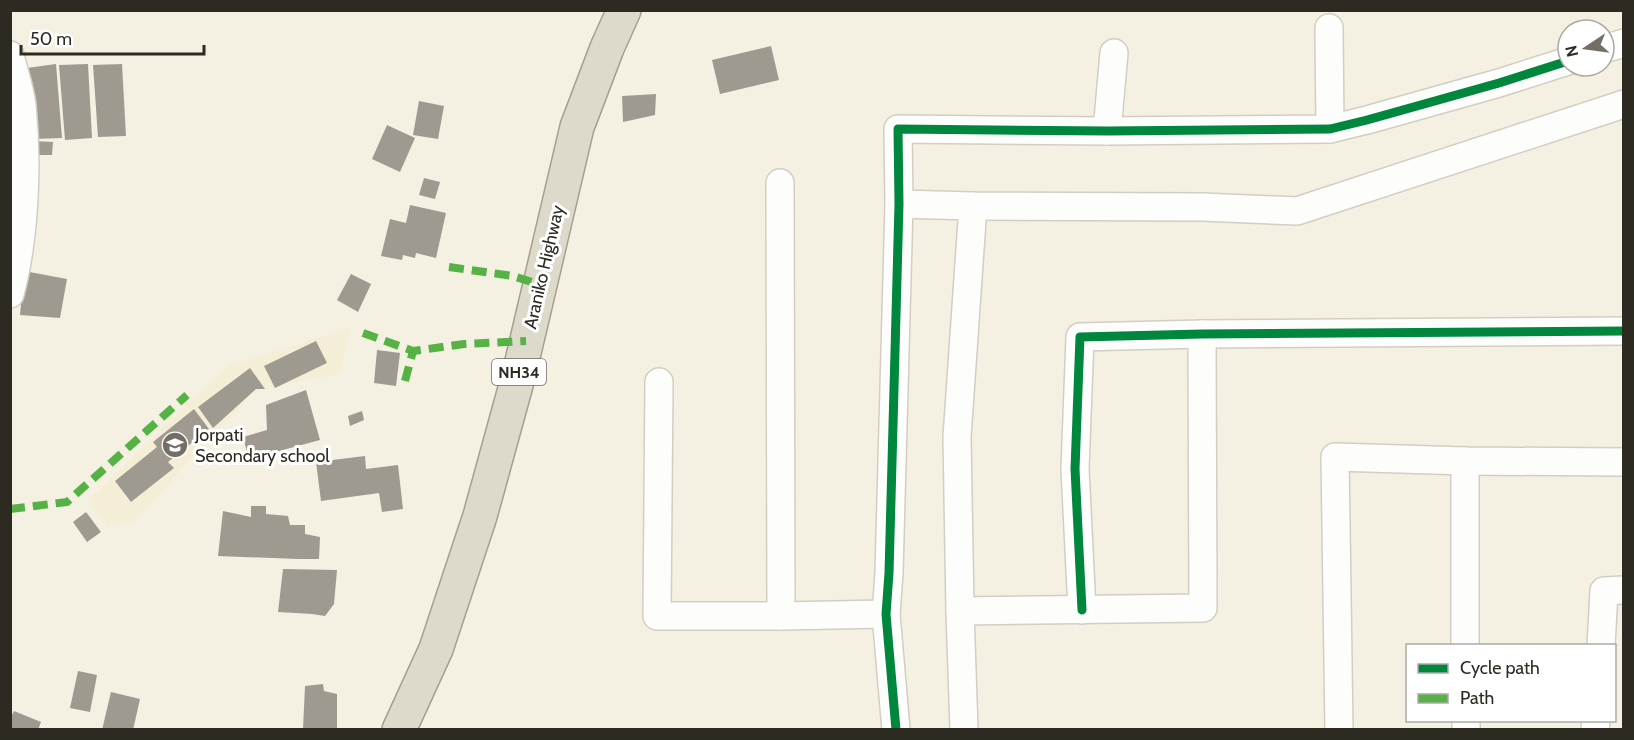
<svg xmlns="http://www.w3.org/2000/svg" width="1634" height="740" viewBox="0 0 1634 740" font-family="Cabin,sans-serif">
<rect width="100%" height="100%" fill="#f4f0e2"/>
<polygon fill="#f5eed6" points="350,328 340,374 256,389 135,520 108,527 87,501 228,366"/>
<g fill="#9e9a90">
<polygon points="771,46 779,80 720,94 712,60"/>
<polygon points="56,64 62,138 34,139 27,68"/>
<polygon points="88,64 92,138 65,140 59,65"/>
<polygon points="122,64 126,136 98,137 93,65"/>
<polygon points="656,94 655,115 623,122 622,96"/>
<polygon points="419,101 444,106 438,139 413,135"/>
<polygon points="387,125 415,138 400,172 372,159"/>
<polygon points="33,141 53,142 52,155 32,155"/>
<polygon points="424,178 440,182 435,199 419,195"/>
<polygon points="410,205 446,213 436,258 416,253 415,258 403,255 402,260 381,256 390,219 406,223"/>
<polygon points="24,271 67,279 60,318 20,315"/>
<polygon points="351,274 371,284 358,312 337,300"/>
<polygon points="316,341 327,363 275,388 264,366"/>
<polygon points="377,350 400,353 396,386 374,383"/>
<polygon points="250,368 265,389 256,389 213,428 198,407"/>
<polygon points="306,390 320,440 249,459 243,437 267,430 266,405"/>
<polygon points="194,409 209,429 168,462 174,468 131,502 115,481 157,447 153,442"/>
<polygon points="362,411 364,420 350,426 348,416"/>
<polygon points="365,456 366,469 398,465 403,509 382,512 379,493 321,501 316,462"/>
<polygon points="251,506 266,506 266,514 288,516 290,525 305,525 305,534 320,537 319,559 298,559 218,556 223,511 251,517"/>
<polygon points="86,512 101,532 87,542 73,522"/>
<polygon points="283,569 337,570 334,604 325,616 312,614 278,612"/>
<polygon points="78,671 97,675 90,712 70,708"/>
<polygon points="323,684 324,691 337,694 337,730 303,729 305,686"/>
<polygon points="111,692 140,699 133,730 102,730"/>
<polygon points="14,711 41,722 38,730 10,730 10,719"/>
</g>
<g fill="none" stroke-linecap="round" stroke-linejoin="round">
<g stroke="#d2cec4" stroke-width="30">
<g id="minor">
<polyline points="1329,28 1330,129"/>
<polyline points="1604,49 1624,43"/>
<path d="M 10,55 C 14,72 20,89 22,105 C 28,164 25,238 10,294"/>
<polyline points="1107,131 1114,53"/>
<polyline points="780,183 781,616"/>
<polyline points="899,204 973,206 1202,207 1297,211 1624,104"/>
<polyline points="659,382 657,616 781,616 886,614"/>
<polyline points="1465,461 1465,646"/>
<polyline points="1082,610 1075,469 1080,337 1202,334 1624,331"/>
<polyline points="960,611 1203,608 1202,334"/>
<polyline points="1601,646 1604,591 1624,590"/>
<polyline points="1466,720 1466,730"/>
<polyline points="896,730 886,614 889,573 899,204 898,129 1107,131 1330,129 1367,120 1499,83 1568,61"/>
<polyline points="964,730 960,611 957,437 973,206"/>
<polyline points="1339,730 1335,457 1465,461 1624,462"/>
<polyline points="1595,730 1596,720"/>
</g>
</g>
<g stroke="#a5a08c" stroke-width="36">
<polyline id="trunk" points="399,730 436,649 480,516 519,374 577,127 607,48 624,10"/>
</g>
<use href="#minor" stroke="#fdfdfb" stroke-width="27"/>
<use href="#trunk" stroke="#dddacc" stroke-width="33"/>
<g stroke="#56b245" stroke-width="8" stroke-dasharray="15 8" stroke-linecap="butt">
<polyline points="449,267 513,276 541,285"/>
<polyline points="363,333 413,351 464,344 526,341"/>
<polyline points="405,381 413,351"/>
<polyline points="10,509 67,502 187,395"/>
</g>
<g stroke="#fff" stroke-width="13">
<g id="cycleway">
<polyline points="1082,610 1075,469 1080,337 1202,334 1624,331"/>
<polyline points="896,730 886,614 889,573 899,204 898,129 1107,131 1330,129 1367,120 1499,83 1568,61"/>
</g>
</g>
<use href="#cycleway" stroke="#00873e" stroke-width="9"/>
</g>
<defs>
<g id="school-disc" transform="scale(1.35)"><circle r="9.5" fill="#736f65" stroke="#fff"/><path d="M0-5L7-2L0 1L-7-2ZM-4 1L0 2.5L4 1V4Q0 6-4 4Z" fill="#fff"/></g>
</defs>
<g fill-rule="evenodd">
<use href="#school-disc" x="175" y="445"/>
</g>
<g text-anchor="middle" stroke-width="6" stroke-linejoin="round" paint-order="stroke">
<rect fill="#fff" stroke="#6c6a64" stroke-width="1.5" x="492" y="359" width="54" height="26" rx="4.5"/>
<g font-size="16" font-weight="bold" fill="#2d2a21">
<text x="519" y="378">NH34</text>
</g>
<g font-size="18" fill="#2d2a21" stroke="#fff">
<text transform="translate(544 267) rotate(-77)" y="6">Araniko Highway</text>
</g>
<g font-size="18" fill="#2d2a21" stroke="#fff" text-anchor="start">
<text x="195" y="441">Jorpati<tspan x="195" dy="21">Secondary school</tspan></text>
</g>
</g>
<rect width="1634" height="740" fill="none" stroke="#2d2a21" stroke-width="24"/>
<rect x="1406" y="644" width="210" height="78" fill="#ffffff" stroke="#abaaa6" stroke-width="1.5"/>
<rect x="1418" y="664" width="30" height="9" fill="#00873e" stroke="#abaaa6" stroke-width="1.5"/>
<text x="1460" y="674" font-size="18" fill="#2d2a21">Cycle path</text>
<rect x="1418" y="694" width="30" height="9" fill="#56b245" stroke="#abaaa6" stroke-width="1.5"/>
<text x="1460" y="704" font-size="18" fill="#2d2a21">Path</text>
<g transform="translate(1586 48) rotate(257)"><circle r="28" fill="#ffffff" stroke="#abaaa6" stroke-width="1.5"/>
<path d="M0-4.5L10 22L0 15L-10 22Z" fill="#736f65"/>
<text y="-9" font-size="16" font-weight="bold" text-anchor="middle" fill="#2d2a21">N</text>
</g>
<path d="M21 45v9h183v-9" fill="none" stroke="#2d2a21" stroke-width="3"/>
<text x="30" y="45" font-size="18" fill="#2d2a21" stroke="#ffffff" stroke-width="4.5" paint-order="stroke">50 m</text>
</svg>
